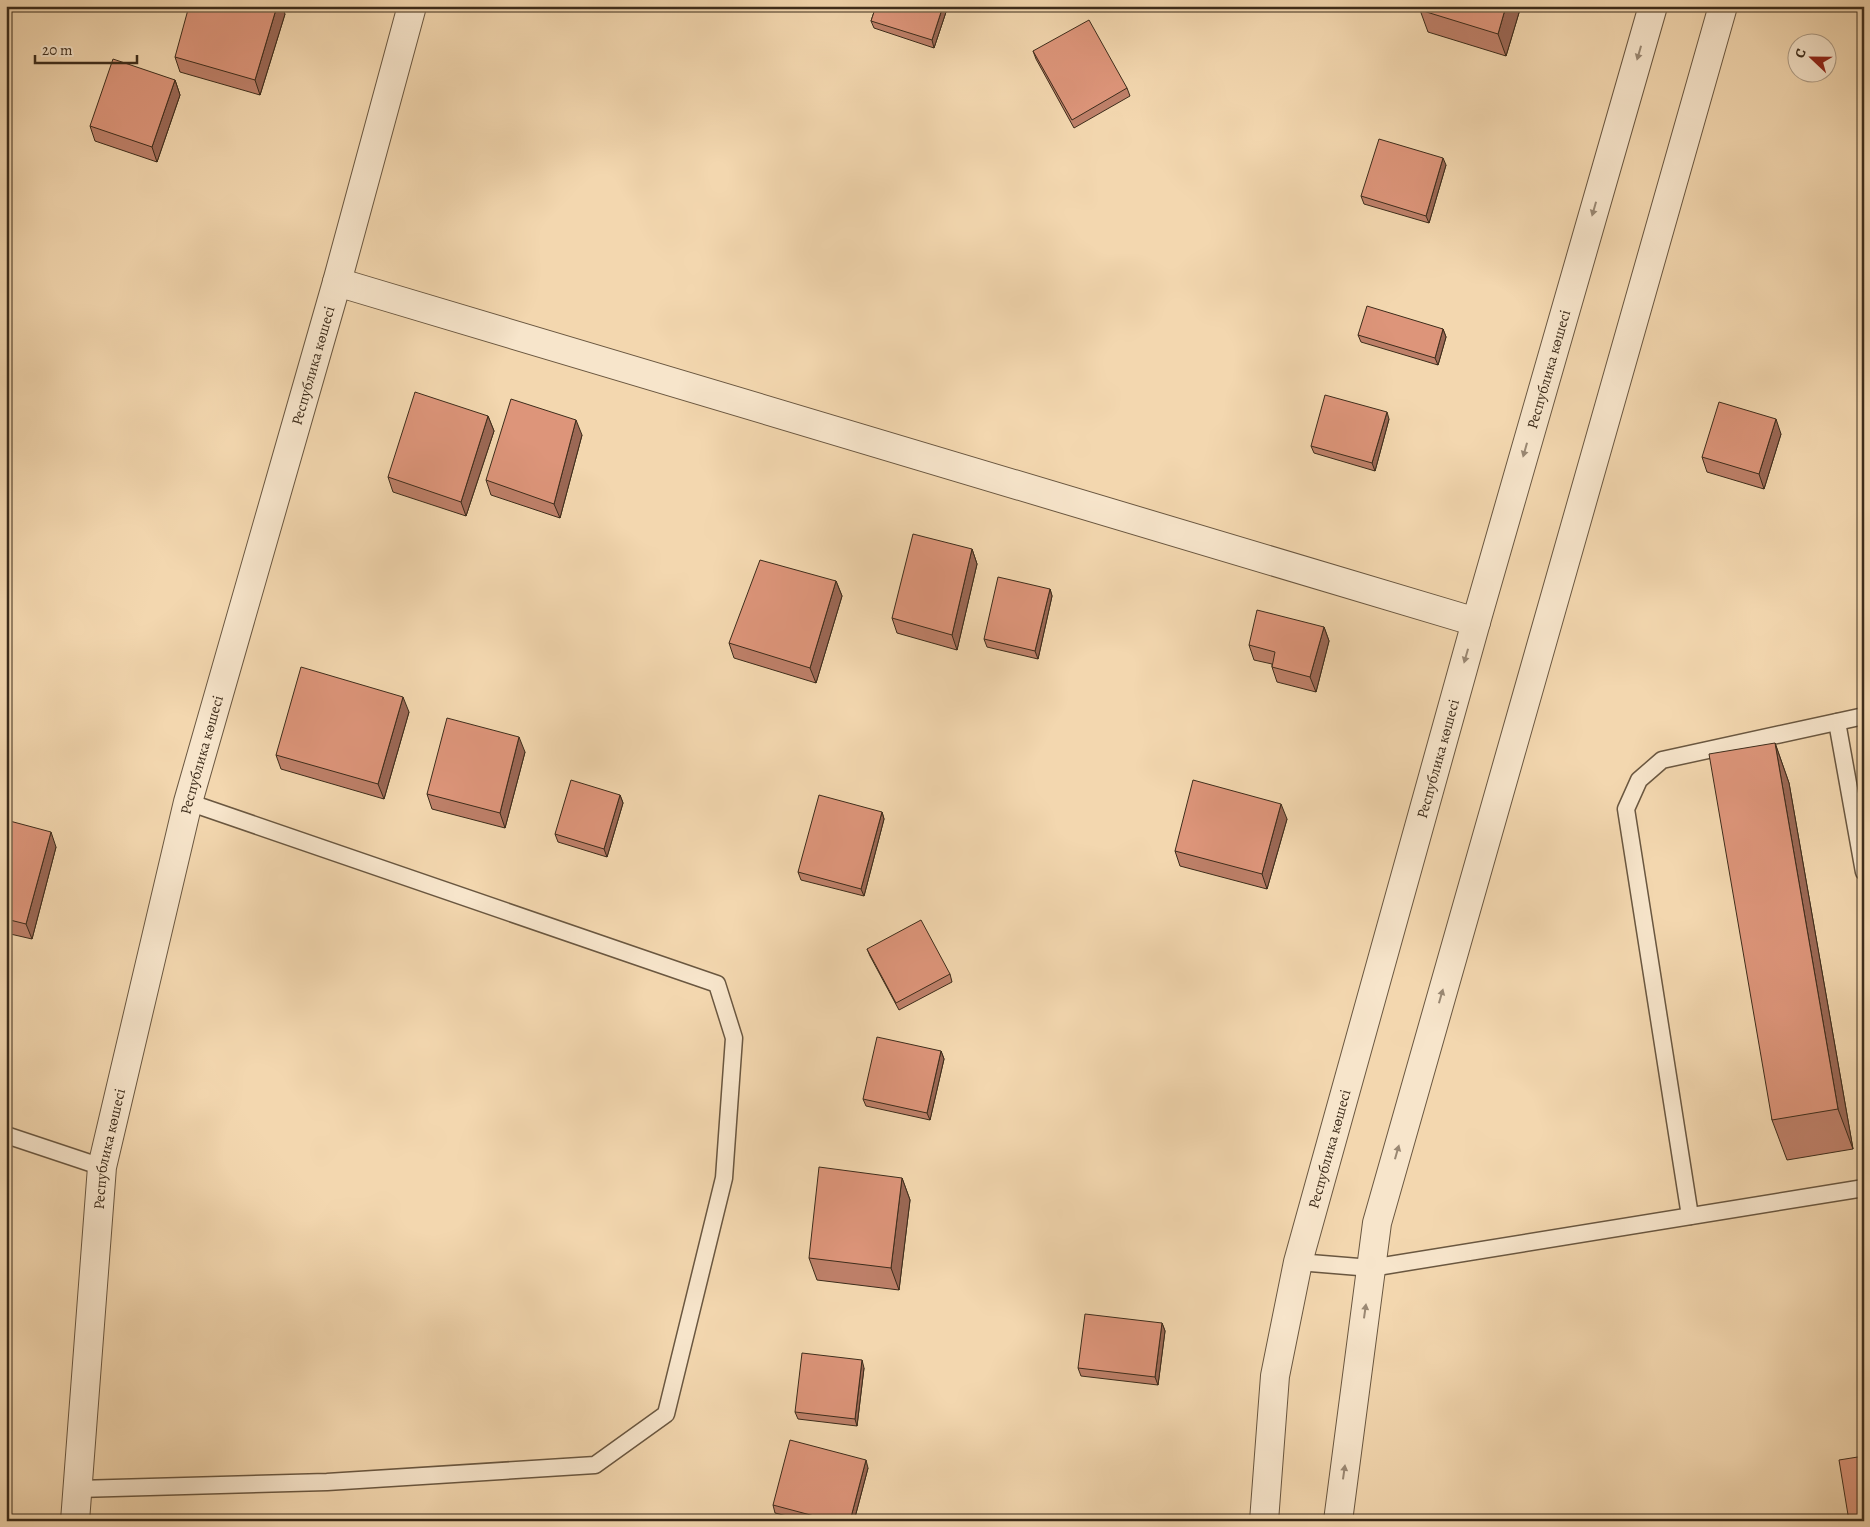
<svg xmlns="http://www.w3.org/2000/svg" width="1870" height="1527" viewBox="0 0 1870 1527" font-family="Alegreya,serif">
<rect width="100%" height="100%" fill="#f3d7af"/>
<filter id="stains"><feTurbulence type="fractalNoise" baseFrequency=".004" numOctaves="4"/><feColorMatrix values="0 0 0 0 .2 0 0 0 0 .09 0 0 0 0 .02 0 0 0 .5 -.17"/></filter>
<radialGradient id="worn" r=".72"><stop offset=".6" stop-color="#630" stop-opacity="0"/><stop offset="1" stop-color="#630" stop-opacity=".3"/></radialGradient>
<g fill="none" stroke-linecap="round" stroke-linejoin="round">
<g stroke="#6a5740" stroke-width="19">
<g id="lane">
<polyline points="1837,722 1864,872"/>
<polyline points="6,1135 102,1167"/>
<polyline points="1690,1216 1626,809 1639,780 1662,760 1864,716"/>
<polyline points="1298,1262 1371,1268 1864,1188"/>
<polyline points="78,1489 327,1482 595,1465 666,1414 724,1178 734,1038 717,984 188,802"/>
</g>
</g>
<g stroke="#6a5740" stroke-width="30">
<g id="street">
<polyline points="337,282 1476,622"/>
<path id="s1" d="M 75,1521 L 102,1167 L 188,802 L 337,282 L 412,6"/>
<path id="s2" d="M 1264,1521 L 1275,1376 L 1298,1262 L 1476,622 L 1653,6"/>
<polyline points="1338,1521 1377,1223 1723,6"/>
</g>
</g>
<use href="#lane" stroke="#f7e5cb" stroke-width="16"/>
<use href="#street" stroke="#f7e5cb" stroke-width="28"/>
</g>
<g fill="#be8069" stroke="#3d2c1b">
<polygon points="876,6 948,6 934,48 874,28 871,21"/>
<polygon points="1521,6 1506,56 1428,32 1420,10"/>
<polygon points="285,14 260,95 180,72 175,57"/>
<polygon points="1033,51 1127,88 1130,96 1074,128 1036,59"/>
<polygon points="175,80 180,95 157,162 95,141 90,126"/>
<polygon points="1446,165 1429,223 1364,204 1361,196"/>
<polygon points="1443,329 1446,337 1438,365 1361,342 1358,335"/>
<polygon points="488,416 494,431 466,516 393,492 388,477"/>
<polygon points="1389,419 1375,471 1314,453 1311,446"/>
<polygon points="1781,434 1764,489 1707,472 1702,457"/>
<polygon points="582,435 560,518 491,495 486,480"/>
<polygon points="972,549 977,564 957,650 897,633 892,618"/>
<polygon points="836,581 842,596 816,683 734,658 729,643"/>
<polygon points="1050,589 1052,596 1038,659 987,647 984,639"/>
<polygon points="1324,627 1329,641 1316,692 1277,682 1272,667 1272,664 1254,660 1249,645"/>
<polygon points="409,712 384,799 281,769 276,755"/>
<polygon points="1775,743 1789,783 1853,1149 1787,1160 1772,1120"/>
<polygon points="525,752 505,828 432,809 427,794"/>
<polygon points="620,795 623,803 607,857 558,842 555,834"/>
<polygon points="882,812 884,819 864,896 801,880 798,872"/>
<polygon points="1287,819 1267,889 1180,866 1175,851"/>
<polygon points="6,820 56,847 32,939 6,933"/>
<polygon points="867,949 950,974 952,982 899,1010 870,956"/>
<polygon points="941,1051 944,1059 930,1120 866,1106 863,1099"/>
<polygon points="902,1178 910,1200 899,1290 817,1280 809,1258"/>
<polygon points="1162,1323 1165,1331 1158,1385 1081,1376 1078,1368"/>
<polygon points="864,1368 857,1426 798,1419 795,1412"/>
<polygon points="868,1468 854,1521 807,1521 775,1513 773,1505"/>
</g>
<g fill="#9b6855" stroke="#3d2c1b">
<polygon points="277,6 282,6 285,14 260,95 255,80"/>
<polygon points="943,6 948,6 934,48 932,40"/>
<polygon points="1506,6 1521,6 1506,56 1498,34"/>
<polygon points="175,80 180,95 157,162 152,147"/>
<polygon points="1443,158 1446,165 1429,223 1426,216"/>
<polygon points="1443,329 1446,337 1438,365 1435,358"/>
<polygon points="1387,412 1389,419 1375,471 1372,463"/>
<polygon points="488,416 494,431 466,516 461,502"/>
<polygon points="1776,419 1781,434 1764,489 1759,474"/>
<polygon points="576,420 582,435 560,518 554,504"/>
<polygon points="972,549 977,564 957,650 952,635"/>
<polygon points="836,581 842,596 816,683 810,668"/>
<polygon points="1050,589 1052,596 1038,659 1035,651"/>
<polygon points="1324,627 1329,641 1316,692 1310,677"/>
<polygon points="403,697 409,712 384,799 378,784"/>
<polygon points="519,737 525,752 505,828 500,813"/>
<polygon points="1775,743 1789,783 1853,1149 1838,1109"/>
<polygon points="620,795 623,803 607,857 604,849"/>
<polygon points="1281,804 1287,819 1267,889 1262,874"/>
<polygon points="882,812 884,819 864,896 861,889"/>
<polygon points="51,832 56,847 32,939 26,924"/>
<polygon points="941,1051 944,1059 930,1120 927,1113"/>
<polygon points="902,1178 910,1200 899,1290 891,1268"/>
<polygon points="1162,1323 1165,1331 1158,1385 1155,1377"/>
<polygon points="862,1360 864,1368 857,1426 855,1419"/>
<polygon points="866,1460 868,1468 854,1521 850,1521"/>
</g>
<g fill="#dd957a" stroke="#3d2c1b">
<polygon points="189,6 277,6 255,80 175,57"/>
<polygon points="876,6 943,6 932,40 871,21"/>
<polygon points="1421,6 1506,6 1498,34 1420,10"/>
<polygon points="1089,20 1127,88 1072,120 1033,51"/>
<polygon points="113,59 175,80 152,147 90,126"/>
<polygon points="1379,139 1443,158 1426,216 1361,196"/>
<polygon points="1367,306 1443,329 1435,358 1358,335"/>
<polygon points="415,392 488,416 461,502 388,477"/>
<polygon points="1325,395 1387,412 1372,463 1311,446"/>
<polygon points="511,399 576,420 554,504 486,480"/>
<polygon points="1719,402 1776,419 1759,474 1702,457"/>
<polygon points="913,534 972,549 952,635 892,618"/>
<polygon points="760,560 836,581 810,668 729,643"/>
<polygon points="998,577 1050,589 1035,651 984,639"/>
<polygon points="1257,610 1324,627 1310,677 1272,667 1275,652 1249,645"/>
<polygon points="301,667 403,697 378,784 276,755"/>
<polygon points="447,718 519,737 500,813 427,794"/>
<polygon points="1775,743 1838,1109 1772,1120 1709,754"/>
<polygon points="571,780 620,795 604,849 555,834"/>
<polygon points="1193,780 1281,804 1262,874 1175,851"/>
<polygon points="819,795 882,812 861,889 798,872"/>
<polygon points="6,820 51,832 26,924 6,919"/>
<polygon points="921,920 950,974 896,1003 867,949"/>
<polygon points="877,1037 941,1051 927,1113 863,1099"/>
<polygon points="819,1167 902,1178 891,1268 809,1258"/>
<polygon points="1085,1314 1162,1323 1155,1377 1078,1368"/>
<polygon points="802,1353 862,1360 855,1419 795,1412"/>
<polygon points="790,1440 866,1460 850,1521 833,1521 773,1505"/>
<polygon points="1864,1456 1864,1521 1849,1521 1839,1460"/>
</g>
<defs><path id="oneway-solid" d="M-6-.8H1V-3.2L6.5 0L1 3.2V.8H-6Z" transform="scale(1.25)"/></defs>
<g fill="#9a8873">
<use href="#oneway-solid" transform="translate(1639 53) rotate(106)"/>
<use href="#oneway-solid" transform="translate(1594 209) rotate(106)"/>
<use href="#oneway-solid" transform="translate(1525 450) rotate(106)"/>
<use href="#oneway-solid" transform="translate(1466 656) rotate(106)"/>
<use href="#oneway-solid" transform="translate(1441 996) rotate(-74)"/>
<use href="#oneway-solid" transform="translate(1397 1152) rotate(-74)"/>
<use href="#oneway-solid" transform="translate(1365 1311) rotate(-82)"/>
<use href="#oneway-solid" transform="translate(1344 1472) rotate(-82)"/>
</g>
<g text-anchor="middle" stroke-width="5" stroke-linejoin="round" paint-order="stroke">
<g font-size="15" fill="#3d2c1b" stroke="#f7e5cb">
<text dy="5" stroke="none"><textPath href="#s1" startOffset="1184">Республика көшесі</textPath></text>
<text dy="5" stroke="none"><textPath href="#s2" startOffset="1189">Республика көшесі</textPath></text>
<text dy="5" stroke="none"><textPath href="#s1" startOffset="779">Республика көшесі</textPath></text>
<text dy="5" stroke="none"><textPath href="#s2" startOffset="784">Республика көшесі</textPath></text>
<text dy="5" stroke="none"><textPath href="#s1" startOffset="374">Республика көшесі</textPath></text>
<text dy="5" stroke="none"><textPath href="#s2" startOffset="379">Республика көшесі</textPath></text>
</g>
</g>
<rect width="1870" height="1527" fill="none" stroke="#f3d7af" stroke-width="25"/>
<rect x="8" y="8" width="1855" height="1512" fill="none" stroke="#3d2c1b" stroke-width="2.5"/>
<rect x="12" y="12" width="1845" height="1502" fill="none" stroke="#3d2c1b"/>
<g transform="translate(1812 58) rotate(292)"><circle r="24" fill="#f7e5cb" stroke="#ad9b85"/>
<path d="M0-4L9 19L0 12L-9 19Z" fill="#8f2418"/>
<text y="-8" font-size="14" font-weight="bold" text-anchor="middle" fill="#3d2c1b">С</text>
</g>
<path d="M35 55v8h102v-8" fill="none" stroke="#3d2c1b" stroke-width="2.5"/>
<text x="42" y="55" font-size="15" fill="#3d2c1b" stroke="#f7e5cb" stroke-width="4" paint-order="stroke">20 m</text>
<rect width="100%" height="100%" filter="url(#stains)"/>
<rect width="100%" height="100%" fill="url(#worn)"/>
</svg>
